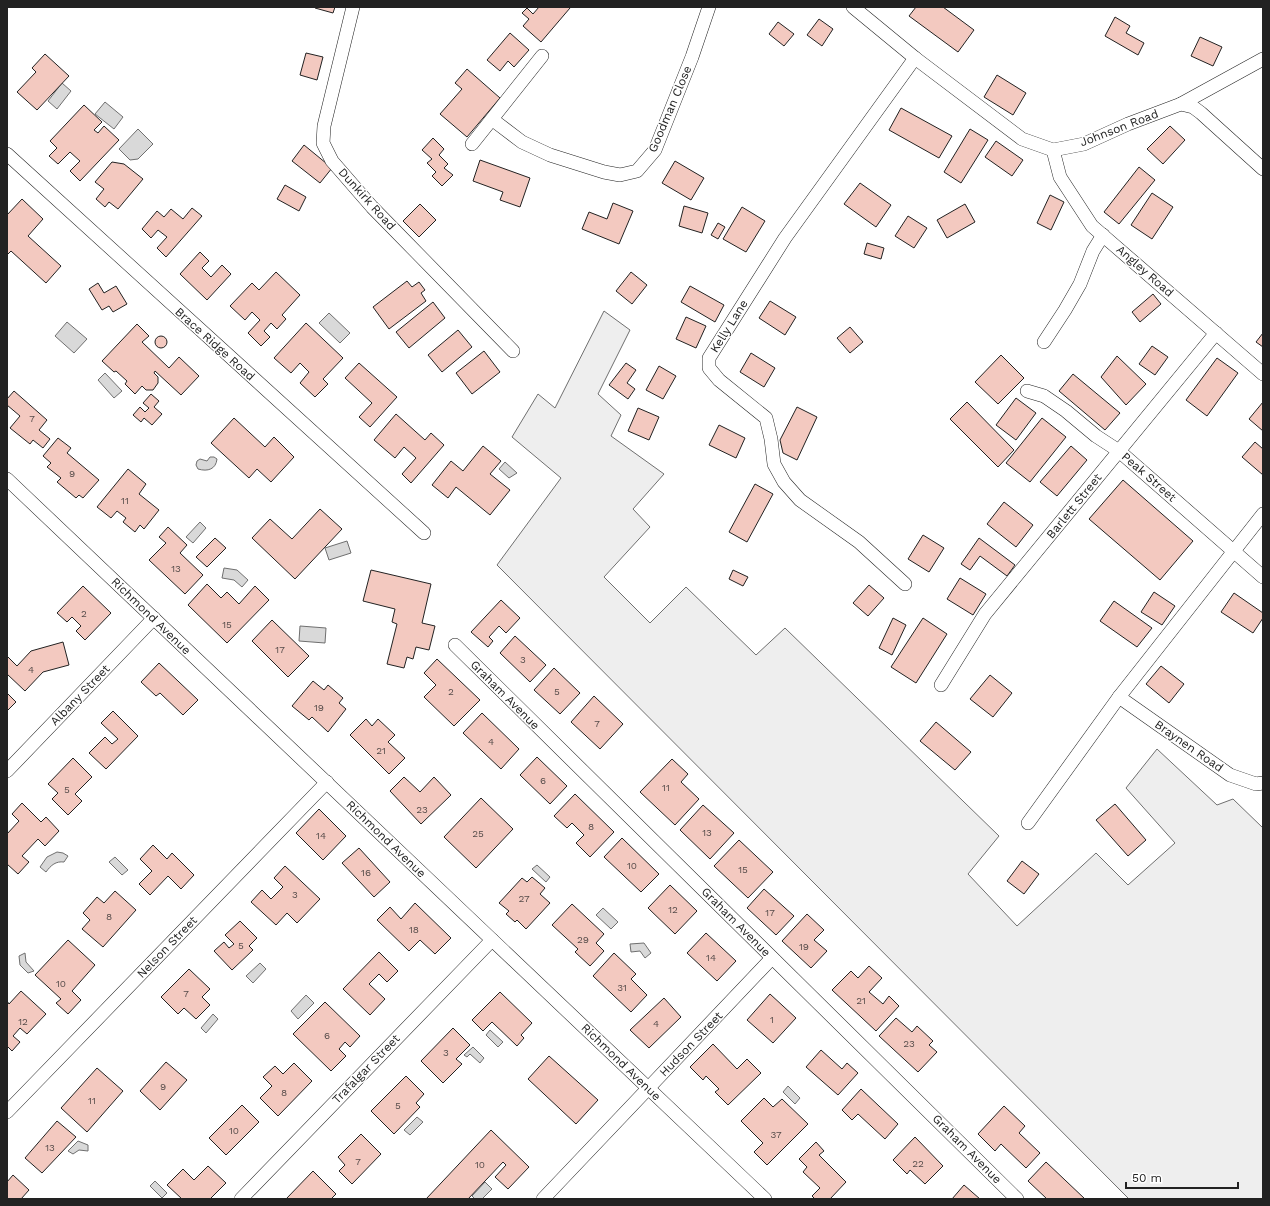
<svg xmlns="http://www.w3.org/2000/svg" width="1270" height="1206" viewBox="0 0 1270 1206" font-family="'Work Sans',sans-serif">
<rect width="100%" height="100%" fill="#fff"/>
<polygon fill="#eee" stroke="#6f6f6f" points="604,311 630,330 598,394 621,415 611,436 664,474 633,509 650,527 604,577 650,623 686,587 756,655 785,628 999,836 968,874 1017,926 1096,853 1128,885 1175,843 1126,788 1157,749 1217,805 1233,799 1263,828 1263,1199 1129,1199 497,565 561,478 512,437 538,394 555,408"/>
<g fill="#d9d9d9" stroke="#6f6f6f">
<polygon points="62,83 71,91 57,109 48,101"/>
<polygon points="105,102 123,117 114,129 95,114"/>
<polygon points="138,129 153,144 138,159 130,160 119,149"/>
<polygon points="329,313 350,333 340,343 319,323"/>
<polygon points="67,322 87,339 74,353 55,336"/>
<polygon points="105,373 122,391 114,398 98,380"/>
<path d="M 210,457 L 214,457 L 217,459 C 216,469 208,472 198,469 L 196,465 L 197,461 L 200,459 L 207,461 Z"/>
<polygon points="505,462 517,473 509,478 499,469"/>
<polygon points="200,522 206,528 193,543 186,537"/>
<polygon points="347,541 351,553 329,560 325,548"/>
<polygon points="224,568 237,570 248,580 242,587 234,580 222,578"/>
<polygon points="300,626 326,628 325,643 299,641"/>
<path d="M 57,852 L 63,853 L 68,856 L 64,862 C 56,861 51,865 46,872 L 40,867 L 47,857 Z"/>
<polygon points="115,857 128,870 122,875 109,862"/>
<polygon points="537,865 550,877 546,882 532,869"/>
<polygon points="603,908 618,922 611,929 596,915"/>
<polygon points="644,943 651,953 645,958 640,951 631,952 630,944"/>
<polygon points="25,953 26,962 34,971 28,973 20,965 19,956"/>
<polygon points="260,963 266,969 253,983 246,976"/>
<polygon points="306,995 314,1003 298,1019 291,1011"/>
<polygon points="213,1014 218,1019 206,1033 201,1028"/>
<polygon points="490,1030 503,1042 498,1047 486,1035"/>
<polygon points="473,1047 484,1058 480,1063 470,1054 467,1057 464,1055"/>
<polygon points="788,1086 800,1098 795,1104 783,1092"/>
<polygon points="417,1117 423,1122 410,1135 404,1130"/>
<polygon points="78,1141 88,1145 88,1151 79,1150 73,1154 68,1151"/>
<polygon points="155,1181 167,1193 162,1198 150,1186"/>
<polygon points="485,1182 492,1189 482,1199 475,1199 472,1196"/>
</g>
<g fill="#f3c9c0" stroke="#222">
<polygon points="316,7 335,7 333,13 315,8"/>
<polygon points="539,7 569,7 570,8 541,42 523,26 529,19 522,13 527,8 533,14"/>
<polygon points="916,7 943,7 974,30 958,52 909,16"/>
<polygon points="1115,17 1130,26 1126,33 1144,43 1138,55 1105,36"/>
<polygon points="819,19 833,29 822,46 807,35"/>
<polygon points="778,22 794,34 784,46 769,34"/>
<polygon points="510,33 529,50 514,67 508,61 500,71 487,60"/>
<polygon points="1200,37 1222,47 1213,66 1191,56"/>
<polygon points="306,53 323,57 317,80 300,75"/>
<polygon points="45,54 69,76 37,110 17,92 36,72 32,68"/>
<polygon points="467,69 500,98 467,137 440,114 462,89 455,83"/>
<polygon points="997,75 1026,93 1013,115 984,97"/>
<polygon points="84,105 102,122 94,130 98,133 104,126 119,140 80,181 70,171 80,161 70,152 58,164 49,156 57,148 50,141"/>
<polygon points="901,108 952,136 939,158 889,130"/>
<polygon points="1170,126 1185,140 1163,164 1147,149"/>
<polygon points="970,129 988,140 961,183 944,172"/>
<polygon points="433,138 444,149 439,155 448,164 444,168 453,175 442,186 432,176 436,172 427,163 432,159 422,150"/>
<polygon points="996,141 1023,160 1012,176 985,157"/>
<polygon points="304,145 332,168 320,183 292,161"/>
<polygon points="480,160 530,178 520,207 500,200 503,192 473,181"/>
<polygon points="675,161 704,178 691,200 662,183"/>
<polygon points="112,162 124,164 143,179 118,209 109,202 105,207 96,199 104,189 95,182"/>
<polygon points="1139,167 1155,180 1119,224 1104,212"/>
<polygon points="860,183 891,205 876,227 844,204"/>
<polygon points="285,185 306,197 299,211 277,199"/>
<polygon points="1152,193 1173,207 1152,239 1131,225"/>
<polygon points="1050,195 1064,202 1051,230 1037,223"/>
<polygon points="22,199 43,219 28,236 61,266 46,283 11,251 7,255 7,215"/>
<polygon points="613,203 633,211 619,244 582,229 589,212 607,219"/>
<polygon points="420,204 436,220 419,237 403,221"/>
<polygon points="965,204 975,222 947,238 937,220"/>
<polygon points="684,206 708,213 702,233 679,226"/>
<polygon points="742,207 765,221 746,252 723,239"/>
<polygon points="192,208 202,216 166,257 157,248 167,237 158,230 151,238 142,229 157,211 164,217 171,209 183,219"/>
<polygon points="908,216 927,228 914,248 895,236"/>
<polygon points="718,223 725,227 718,239 711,235"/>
<polygon points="867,243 884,248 881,259 864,254"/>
<polygon points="200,252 209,261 202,268 211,277 222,265 231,274 207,300 180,274"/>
<polygon points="276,272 300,295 282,315 286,319 277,329 271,323 264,331 270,337 261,346 248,333 260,320 252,312 245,320 230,306 252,283 259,290"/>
<polygon points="631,272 647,285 632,304 616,291"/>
<polygon points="407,281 412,287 419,282 425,290 421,293 426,301 389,329 373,307"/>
<polygon points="98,283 104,293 116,286 127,304 113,312 109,306 102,310 89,289"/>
<polygon points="690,286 724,305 715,322 681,302"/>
<polygon points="1153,294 1161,304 1140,322 1132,312"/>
<polygon points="770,301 796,317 785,335 759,318"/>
<polygon points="433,302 445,318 409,348 396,332"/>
<polygon points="686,317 706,326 696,348 676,339"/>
<polygon points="306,323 343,358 323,379 328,384 315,397 300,383 309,372 300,363 291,373 274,358"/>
<polygon points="137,324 149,336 142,342 169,368 179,357 199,376 181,395 155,371 154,373 158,377 158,383 153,390 146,390 142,386 135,394 125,384 127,381 116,371 114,372 102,361"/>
<polygon points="850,327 863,342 850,353 837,338"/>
<polygon points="458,330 472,347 442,372 428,355"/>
<polygon points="1263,333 1263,347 1256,342"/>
<circle cx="161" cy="342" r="6"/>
<polygon points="1152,346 1168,357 1155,375 1139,364"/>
<polygon points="484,351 500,372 472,394 456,373"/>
<polygon points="751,353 775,368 764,387 740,372"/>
<polygon points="1001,355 1024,378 998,404 975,382"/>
<polygon points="1117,356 1146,384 1126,405 1101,377"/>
<polygon points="1217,358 1238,373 1207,416 1186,400"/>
<polygon points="359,363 397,397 370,427 359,417 372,403 345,378"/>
<polygon points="626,363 636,370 627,383 635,389 628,399 609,385"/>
<polygon points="659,366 676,376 663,399 646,390"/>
<polygon points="1073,374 1120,413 1105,430 1059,391"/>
<polygon points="14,391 47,420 39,430 50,439 43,448 33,440 30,444 10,428 20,416 7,405 7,399"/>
<polygon points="151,394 159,401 154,407 162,414 152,425 144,418 141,422 133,415 140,407 145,412 149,408 143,403"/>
<polygon points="1016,398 1036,413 1016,440 996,425"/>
<polygon points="967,402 1014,450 998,467 950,419"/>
<polygon points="1263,402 1263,431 1249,419"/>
<polygon points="797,407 817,417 797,460 783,453 780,440"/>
<polygon points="638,408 659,417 649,440 628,431"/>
<polygon points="396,414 425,440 431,433 444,445 411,483 402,474 416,458 404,447 395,458 374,440"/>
<polygon points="234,418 265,447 274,437 294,457 271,482 257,469 249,478 211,443"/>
<polygon points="1042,418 1066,437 1030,482 1006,463"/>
<polygon points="719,425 745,438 736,458 709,445"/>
<polygon points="58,438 71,448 67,453 99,480 83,498 79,495 76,498 57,482 61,478 47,467 51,463 43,456"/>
<polygon points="1255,442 1263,449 1263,475 1242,457"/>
<polygon points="483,446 501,461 490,474 510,490 490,515 456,487 448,498 432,485 451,461 463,471"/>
<polygon points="1071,446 1087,460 1057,496 1040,482"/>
<polygon points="128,469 146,484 139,494 159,510 144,529 140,525 135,532 123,522 126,518 117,511 111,518 97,507"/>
<polygon points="1123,480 1193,541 1160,580 1089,519"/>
<polygon points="755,484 773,494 747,542 729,532"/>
<polygon points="1004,502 1033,525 1016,547 987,524"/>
<polygon points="320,509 342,529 295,579 252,538 270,519 292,539"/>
<polygon points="168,527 187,545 180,553 203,575 185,594 149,560 166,543 159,537"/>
<polygon points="923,535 944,548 929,572 908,559"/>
<polygon points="215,538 226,548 207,567 196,557"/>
<polygon points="979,538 1015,565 1007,576 980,556 970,570 961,564"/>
<polygon points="371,570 431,584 422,623 435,626 429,650 416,647 413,659 407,657 404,668 387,664 397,624 392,622 395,609 363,601"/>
<polygon points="733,570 748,577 743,586 729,579"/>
<polygon points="960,578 986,594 973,615 947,599"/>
<polygon points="207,584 221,598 227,592 239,604 255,586 269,600 227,643 188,605"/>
<polygon points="869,585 884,598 868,616 853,603"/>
<polygon points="83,586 111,613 85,640 76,631 81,626 72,617 67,622 57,613"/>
<polygon points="1154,592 1175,606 1162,625 1141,612"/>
<polygon points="1234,593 1263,613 1263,618 1253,633 1221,612"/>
<polygon points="501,600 520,618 506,633 499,626 489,637 493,641 488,647 471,632"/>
<polygon points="1114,601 1152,628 1137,647 1100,621"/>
<polygon points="893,618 906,625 892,655 879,648"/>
<polygon points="923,618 947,634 916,683 891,667"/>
<polygon points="272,620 309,656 288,677 252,641"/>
<polygon points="515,636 546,665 530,682 500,653"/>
<polygon points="63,642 69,665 43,672 25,691 7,674 7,659 8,657 17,666 31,651"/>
<polygon points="437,659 480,700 454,726 424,697 436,685 424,673"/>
<polygon points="159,663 198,700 183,715 160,693 156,696 141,682"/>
<polygon points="1161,666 1184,684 1169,703 1146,684"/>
<polygon points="554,668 580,693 560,714 534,690"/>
<polygon points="990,675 1012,693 993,717 970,699"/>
<polygon points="313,681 324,690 328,685 343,698 339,703 346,709 328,732 312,717 309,720 292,706"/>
<polygon points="7,693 16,702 7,711"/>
<polygon points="594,696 623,724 600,749 571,722"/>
<polygon points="113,711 138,736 106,769 89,753 105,737 112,744 118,739 101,723"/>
<polygon points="482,713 519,749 501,769 463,733"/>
<polygon points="366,719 372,726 378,719 395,735 388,742 405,758 389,774 350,735"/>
<polygon points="936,722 971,752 955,770 920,741"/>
<polygon points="537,757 567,786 550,804 520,775"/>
<polygon points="73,758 92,777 75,794 82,801 68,815 52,799 58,793 48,784"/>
<polygon points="672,759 688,774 681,782 699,799 675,825 640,792"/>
<polygon points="404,777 420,792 434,777 451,795 421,824 390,791"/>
<polygon points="575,794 614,832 590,857 576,843 584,835 572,823 567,828 554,816"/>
<polygon points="481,798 513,829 476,868 444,837"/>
<polygon points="22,803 41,822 46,817 59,831 45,846 38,839 22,856 29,862 18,874 7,864 7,834 19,821 12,814"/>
<polygon points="1115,804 1146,840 1128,856 1096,820"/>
<polygon points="703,805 734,833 710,859 680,830"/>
<polygon points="319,809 346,836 323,860 296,833"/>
<polygon points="622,838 659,874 641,892 604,857"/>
<polygon points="739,840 773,872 748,898 714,866"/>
<polygon points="153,845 167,859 172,853 194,875 181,889 168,876 150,895 139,884 152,871 140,859"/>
<polygon points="359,848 390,882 374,897 342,863"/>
<polygon points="1022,861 1039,874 1024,894 1007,881"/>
<polygon points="285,866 320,899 297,923 287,913 276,925 251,902 262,890 271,899 283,887 274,878"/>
<polygon points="532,877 545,888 540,894 550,903 526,929 517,920 515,922 506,914 509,911 499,903 522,878 527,882"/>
<polygon points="670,885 697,911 675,934 648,908"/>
<polygon points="764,889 794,916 776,935 747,908"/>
<polygon points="115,891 136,910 103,947 82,929 90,920 83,913 97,897 104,903"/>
<polygon points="415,903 451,938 435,954 420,940 409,951 377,920 390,907 401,919"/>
<polygon points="572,904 604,934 596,943 604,951 590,966 575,952 578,949 552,925"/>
<polygon points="807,914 824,930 814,940 827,951 811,968 782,941"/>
<polygon points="240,921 257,938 249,946 253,950 232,970 214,951 224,942 229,948 234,944 225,935"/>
<polygon points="706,933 736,961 717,981 687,953"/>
<polygon points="68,940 95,965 72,991 81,1000 68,1014 56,1003 61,999 35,975"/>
<polygon points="379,952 398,971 387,982 379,974 369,984 385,999 370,1015 343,989"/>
<polygon points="614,953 636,974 631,979 647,995 631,1012 593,976"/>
<polygon points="869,966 882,978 869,992 883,1004 889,996 899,1006 876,1031 832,990 851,971 858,978"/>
<polygon points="189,969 210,989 202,997 210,1005 196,1019 184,1008 178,1014 161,997"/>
<polygon points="21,991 46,1014 27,1034 20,1028 13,1036 20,1042 12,1051 7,1046 7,1001 9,1004"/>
<polygon points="500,992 532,1023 521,1035 524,1038 517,1046 492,1022 483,1031 472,1020"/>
<polygon points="770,994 796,1018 773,1043 747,1020"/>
<polygon points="664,998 681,1017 649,1048 630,1030"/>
<polygon points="325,1002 360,1036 350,1047 345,1042 339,1049 346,1056 331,1071 293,1034"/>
<polygon points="896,1018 912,1032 917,1026 933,1041 929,1045 937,1052 918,1072 879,1036"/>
<polygon points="453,1028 470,1045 456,1059 462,1064 443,1083 421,1061"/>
<polygon points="713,1044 737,1069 747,1059 761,1073 728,1105 715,1092 719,1089 706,1076 703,1080 690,1067"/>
<polygon points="821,1050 842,1069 847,1063 858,1073 838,1095 806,1067"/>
<polygon points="549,1056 598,1100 576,1124 528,1079"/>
<polygon points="166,1062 187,1080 160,1110 140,1091"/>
<polygon points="294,1063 312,1081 278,1116 260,1098 272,1086 263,1077 275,1066 283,1074"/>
<polygon points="97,1068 123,1091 87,1132 61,1108"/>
<polygon points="406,1076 424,1094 416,1103 420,1107 394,1134 371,1111"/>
<polygon points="861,1089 898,1124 885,1139 858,1114 852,1120 842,1110"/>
<polygon points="764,1098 773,1107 782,1099 808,1124 767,1165 754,1152 763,1143 741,1121"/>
<polygon points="242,1105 259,1122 226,1155 209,1138"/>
<polygon points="1004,1106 1025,1126 1019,1133 1040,1153 1026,1168 1001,1144 995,1151 978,1134"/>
<polygon points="57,1121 76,1137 42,1173 25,1158"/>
<polygon points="491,1130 529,1167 508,1189 495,1177 506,1165 503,1162 468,1199 426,1199"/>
<polygon points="361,1134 381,1154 352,1184 339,1171 345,1165 338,1157"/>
<polygon points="915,1137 943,1166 925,1184 910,1170 907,1174 893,1160"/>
<polygon points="816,1142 824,1151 819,1155 846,1182 830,1199 815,1199 812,1196 820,1188 803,1172 807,1167 799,1159"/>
<polygon points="1046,1162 1085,1199 1047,1199 1028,1181"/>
<polygon points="208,1166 226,1183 210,1199 182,1199 167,1185 183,1169 194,1180"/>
<polygon points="313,1171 336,1194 331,1199 286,1199"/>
<polygon points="13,1175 29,1190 21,1199 7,1199 7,1182"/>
<polygon points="964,1185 980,1199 952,1199"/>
</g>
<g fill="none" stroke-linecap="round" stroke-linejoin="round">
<g stroke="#222" stroke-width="14">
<g id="minor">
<polyline points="353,7 324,126 323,143 332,161 372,207 513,351"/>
<polyline points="853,7 915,58 1022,139 1053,150 1084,144 1128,124 1181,104 1193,107 1201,113 1263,169"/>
<polyline points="1181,104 1263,59"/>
<polyline points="493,120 522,142 550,155 604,172 620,175 637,171 655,150 692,57 709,7"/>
<polyline points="472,144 542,56"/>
<polyline points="1053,150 1060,177 1092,226 1263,374"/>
<polyline points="7,154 424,533"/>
<polyline points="1044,342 1065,310 1080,284 1093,251 1103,235"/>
<polyline points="1027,391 1044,396 1066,411 1096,436 1119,451 1263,577"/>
<polyline points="7,479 765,1199"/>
<polyline points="905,584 859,542 800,500 784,482 774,464 771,439 766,418 719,380 709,368 709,358 785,238 915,58"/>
<polyline points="455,645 1017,1199"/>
<polyline points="941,685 985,614 1216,333"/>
<polyline points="1119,697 1230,775 1256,784 1263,783"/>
<polyline points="7,771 154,618"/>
<polyline points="1028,823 1119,697 1263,514"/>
<polyline points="7,1112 327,782"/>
<polyline points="241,1199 492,940"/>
<polyline points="543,1199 772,958"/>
</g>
</g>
<use href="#minor" stroke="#fff" stroke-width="13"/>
</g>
<g text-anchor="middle" stroke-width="3" stroke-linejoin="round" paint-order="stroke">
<g font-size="10" fill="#564c4a">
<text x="32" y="422">7</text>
<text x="72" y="477">9</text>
<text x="125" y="504">11</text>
<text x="176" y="572">13</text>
<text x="84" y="617">2</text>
<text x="227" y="628">15</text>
<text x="280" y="653">17</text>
<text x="523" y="663">3</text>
<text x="31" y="673">4</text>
<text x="451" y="695">2</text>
<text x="557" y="695">5</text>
<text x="319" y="711">19</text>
<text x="597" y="727">7</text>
<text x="491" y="745">4</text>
<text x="381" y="754">21</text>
<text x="543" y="784">6</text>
<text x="666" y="791">11</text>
<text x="67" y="793">5</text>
<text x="422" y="813">23</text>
<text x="591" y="830">8</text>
<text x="707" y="836">13</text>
<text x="478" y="837">25</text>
<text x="321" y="839">14</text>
<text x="632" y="869">10</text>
<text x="743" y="873">15</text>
<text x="366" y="876">16</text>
<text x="295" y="898">3</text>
<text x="524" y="902">27</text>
<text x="673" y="913">12</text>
<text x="770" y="916">17</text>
<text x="109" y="920">8</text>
<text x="414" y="933">18</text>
<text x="583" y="943">29</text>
<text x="241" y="949">5</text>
<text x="804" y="950">19</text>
<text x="711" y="961">14</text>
<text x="61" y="987">10</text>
<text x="622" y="991">31</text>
<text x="186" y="997">7</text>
<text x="861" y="1004">21</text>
<text x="772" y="1023">1</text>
<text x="23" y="1025">12</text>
<text x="656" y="1027">4</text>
<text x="327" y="1039">6</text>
<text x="909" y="1047">23</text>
<text x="446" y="1056">3</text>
<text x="163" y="1090">9</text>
<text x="284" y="1096">8</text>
<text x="92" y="1104">11</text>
<text x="398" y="1109">5</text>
<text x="234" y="1134">10</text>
<text x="776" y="1138">37</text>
<text x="50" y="1151">13</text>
<text x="358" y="1165">7</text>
<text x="918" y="1167">22</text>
<text x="480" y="1168">10</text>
</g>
<g font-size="12" fill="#222" stroke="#fff">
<text transform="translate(670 109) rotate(-67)" y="4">Goodman Close</text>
<text transform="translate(1119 128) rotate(-21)" y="4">Johnson Road</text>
<text transform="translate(367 199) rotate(48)" y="4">Dunkirk Road</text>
<text transform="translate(1145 271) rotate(41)" y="4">Angley Road</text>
<text transform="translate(729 326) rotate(-58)" y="4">Kelly Lane</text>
<text transform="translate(215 344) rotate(42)" y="4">Brace Ridge Road</text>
<text transform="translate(1149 477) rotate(41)" y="4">Peak Street</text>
<text transform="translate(1074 506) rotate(-51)" y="4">Barlett Street</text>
<text transform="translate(151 616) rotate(44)" y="4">Richmond Avenue</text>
<text transform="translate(80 695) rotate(-46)" y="4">Albany Street</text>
<text transform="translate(505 695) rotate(45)" y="4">Graham Avenue</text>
<text transform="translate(1189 746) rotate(35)" y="4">Braynen Road</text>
<text transform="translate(386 839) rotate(44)" y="4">Richmond Avenue</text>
<text transform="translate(736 922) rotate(45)" y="4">Graham Avenue</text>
<text transform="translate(167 947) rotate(-46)" y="4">Nelson Street</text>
<text transform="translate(691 1044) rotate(-46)" y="4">Hudson Street</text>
<text transform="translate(621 1062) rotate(44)" y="4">Richmond Avenue</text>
<text transform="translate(366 1069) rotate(-46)" y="4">Trafalgar Street</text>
<text transform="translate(967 1149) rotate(45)" y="4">Graham Avenue</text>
</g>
</g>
<rect width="1270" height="1206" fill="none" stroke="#222222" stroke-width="16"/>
<path d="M1126 1182v6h112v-6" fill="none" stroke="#222222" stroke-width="2"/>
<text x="1132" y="1182" font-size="12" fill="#222222" stroke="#ffffff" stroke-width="3" paint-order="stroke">50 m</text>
</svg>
